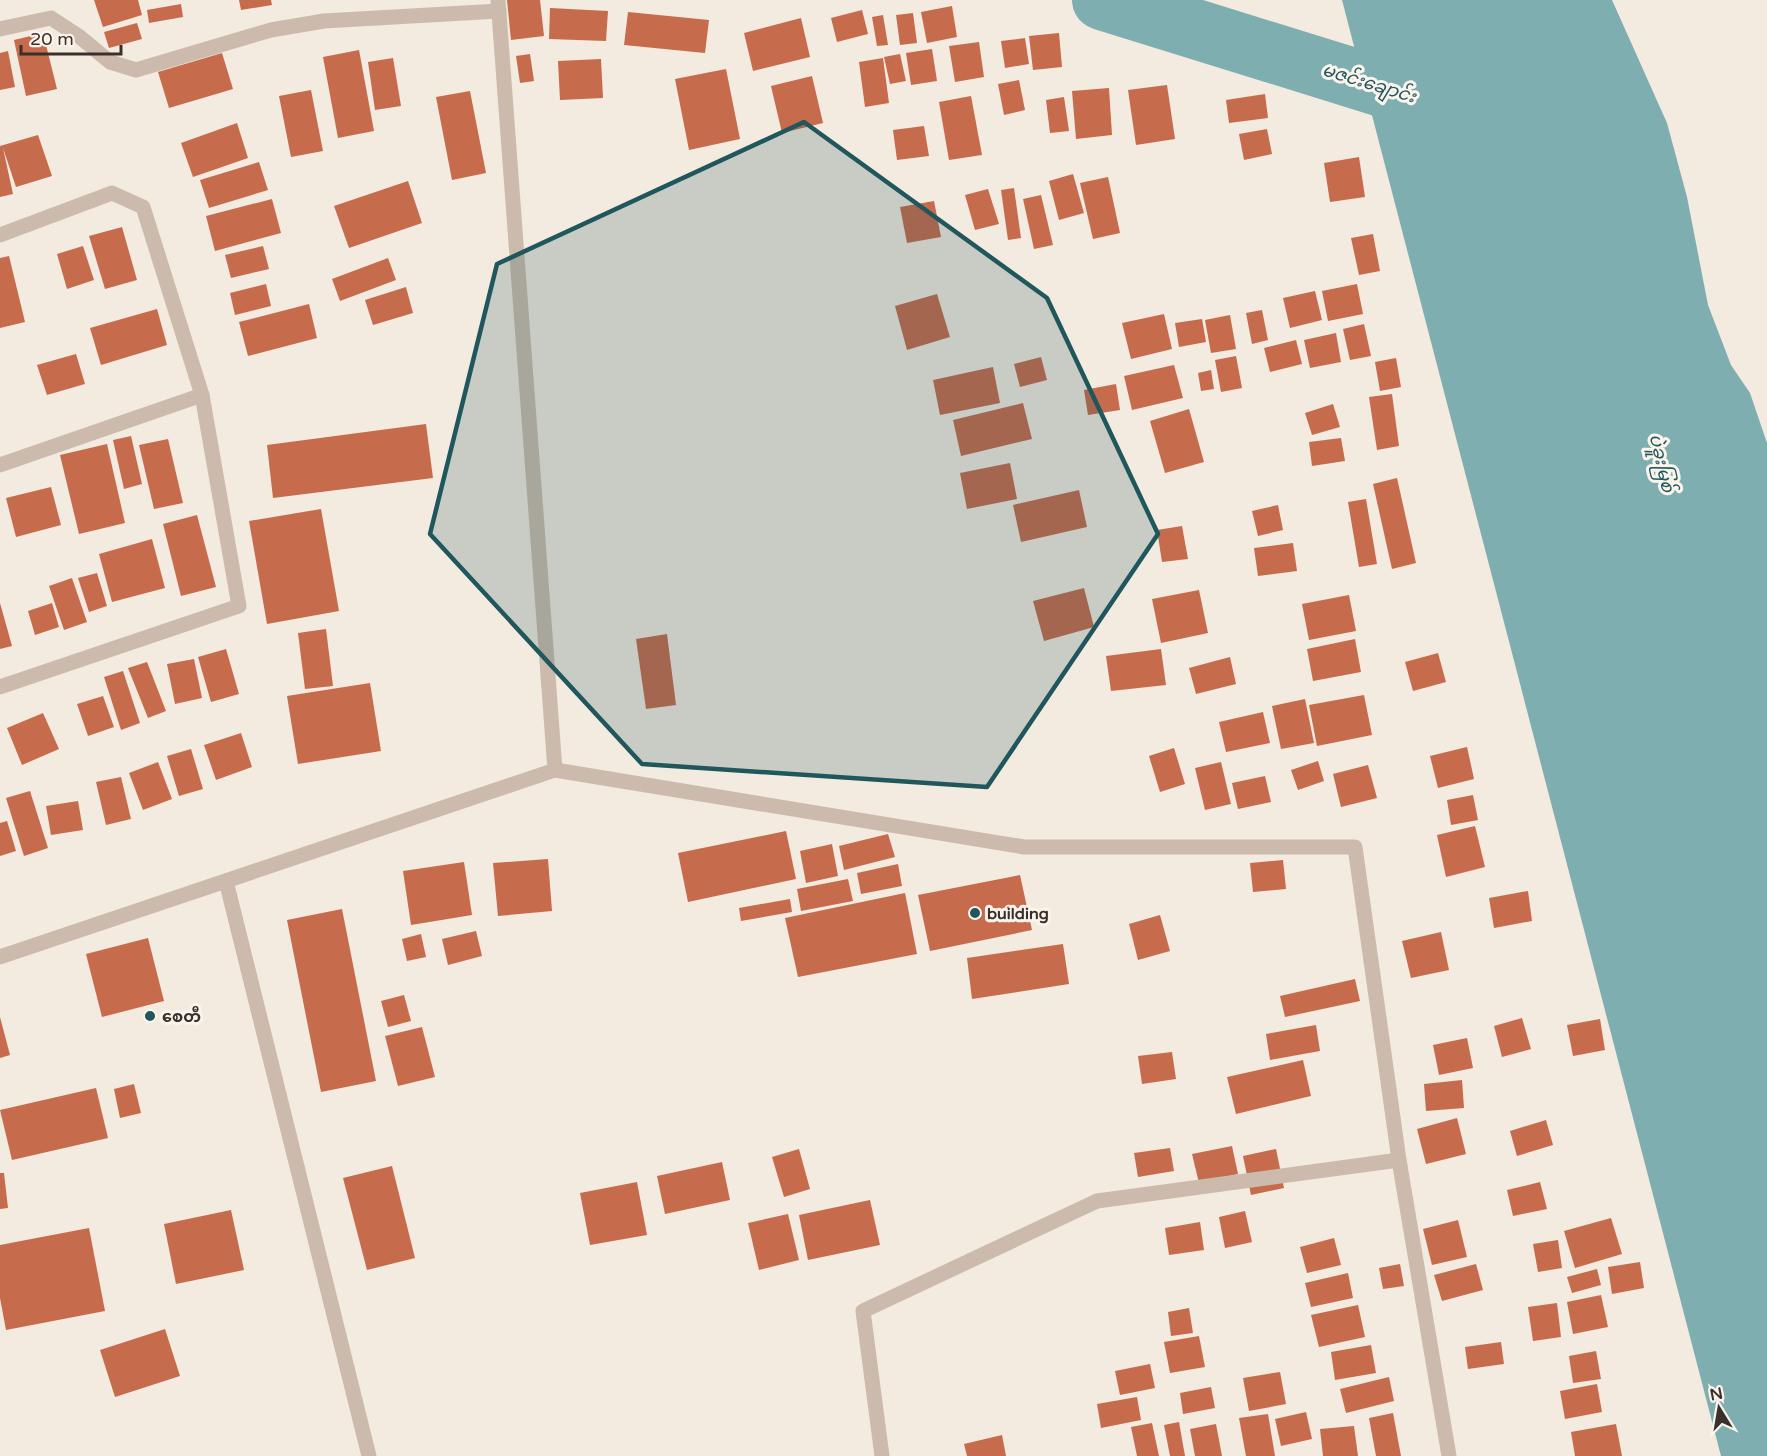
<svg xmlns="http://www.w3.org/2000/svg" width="1767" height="1456" viewBox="0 0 1767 1456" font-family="'Varela Round','Noto Sans Myanmar',sans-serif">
<rect width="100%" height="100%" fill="#f3eae0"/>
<polygon fill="#7faeb1" points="1342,0 1612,0 1667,123 1687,197 1708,305 1731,365 1750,393 1767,443 1767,1456 1721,1456"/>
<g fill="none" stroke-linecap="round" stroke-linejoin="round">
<polyline stroke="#7faeb1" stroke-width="60" points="1102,0 1440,105"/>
</g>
<g fill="#c66b4c">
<polygon points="94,0 138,0 142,15 103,27"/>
<polygon points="239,0 271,0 272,5 241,10"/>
<polygon points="507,0 540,0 544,36 511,40"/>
<polygon points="181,4 183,17 149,23 147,10"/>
<polygon points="952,6 957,37 927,43 921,12"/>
<polygon points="550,8 608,11 606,41 549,39"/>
<polygon points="862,10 868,34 837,42 831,18"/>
<polygon points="628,12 709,20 705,53 624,45"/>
<polygon points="913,13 917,43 900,45 896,15"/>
<polygon points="883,15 888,45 877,46 872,17"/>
<polygon points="801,18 810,57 753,71 744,33"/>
<polygon points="137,23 142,39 109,48 104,32"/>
<polygon points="43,33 57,89 26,96 14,40"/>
<polygon points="1059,33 1062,67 1033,70 1029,36"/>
<polygon points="1025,38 1029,64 1005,68 1001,41"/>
<polygon points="979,42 984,77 955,82 949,46"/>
<polygon points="932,49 937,81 911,85 906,53"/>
<polygon points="359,50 374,131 338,138 323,57"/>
<polygon points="8,51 15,87 0,90 0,53"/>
<polygon points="222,53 233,89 169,108 158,72"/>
<polygon points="530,54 534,81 520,83 516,56"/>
<polygon points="900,54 906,81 890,84 884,57"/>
<polygon points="393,58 401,106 375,110 368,62"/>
<polygon points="883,58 889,103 865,107 859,62"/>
<polygon points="601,59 603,98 560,100 558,61"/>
<polygon points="726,69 740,139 689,150 675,79"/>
<polygon points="812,76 823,123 782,133 771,86"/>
<polygon points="1019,80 1025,110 1004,115 998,84"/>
<polygon points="1167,85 1175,139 1136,145 1128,90"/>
<polygon points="1109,88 1112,135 1076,139 1072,91"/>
<polygon points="311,90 323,151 291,157 279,96"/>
<polygon points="470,91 486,173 452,180 436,97"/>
<polygon points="1265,94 1268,118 1229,123 1226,100"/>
<polygon points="971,96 982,155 949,160 939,102"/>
<polygon points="1064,97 1069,131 1050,133 1046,100"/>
<polygon points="237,123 248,158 193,177 181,143"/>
<polygon points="924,126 929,156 897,160 893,130"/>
<polygon points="1267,129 1272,154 1244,160 1239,134"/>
<polygon points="38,135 52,176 16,187 3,148 13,194 0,197 0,146"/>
<polygon points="1359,157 1365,197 1330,202 1324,163"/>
<polygon points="259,162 268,190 209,208 200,180"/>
<polygon points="1073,174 1084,213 1059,220 1049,181"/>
<polygon points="1108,177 1120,233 1093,239 1080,183"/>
<polygon points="408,181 422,223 349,248 334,206"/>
<polygon points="1014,188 1021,238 1008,240 1001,190"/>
<polygon points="988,189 999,224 975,230 965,195"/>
<polygon points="1041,195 1053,245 1034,249 1023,199"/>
<polygon points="272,199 281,233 215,251 206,216"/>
<polygon points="934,201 941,237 907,243 900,207"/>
<polygon points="122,227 137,280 105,289 89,236"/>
<polygon points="1373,234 1380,271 1359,275 1351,238"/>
<polygon points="83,246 94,280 67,289 57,254"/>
<polygon points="263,246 269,269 231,278 225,255"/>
<polygon points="9,256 25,322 0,328 0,258"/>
<polygon points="388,258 396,280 340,301 332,279"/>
<polygon points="266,284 271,306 235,315 230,293"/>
<polygon points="1357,284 1363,314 1328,321 1322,291"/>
<polygon points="406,287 413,313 373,325 365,300"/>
<polygon points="1315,291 1322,320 1290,328 1283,298"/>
<polygon points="937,294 950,337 907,350 895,306"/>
<polygon points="309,304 317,338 248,356 239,322"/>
<polygon points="157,309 167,345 101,365 90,328"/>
<polygon points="1262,310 1268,340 1252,344 1246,313"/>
<polygon points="1164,314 1172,349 1131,359 1122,323"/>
<polygon points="1230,315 1236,349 1211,353 1205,320"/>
<polygon points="1202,319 1206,342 1179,347 1175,323"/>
<polygon points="1364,324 1371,356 1350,360 1343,329"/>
<polygon points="1336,333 1341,362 1310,368 1304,340"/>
<polygon points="1296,340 1302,364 1270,372 1264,348"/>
<polygon points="76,354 85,384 47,395 37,365"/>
<polygon points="1236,356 1242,388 1221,392 1215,360"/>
<polygon points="1041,357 1047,380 1020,387 1014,364"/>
<polygon points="1396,358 1401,387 1380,391 1375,362"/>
<polygon points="1174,365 1183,398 1132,410 1124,376"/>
<polygon points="993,367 1000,403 940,415 933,380"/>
<polygon points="1211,370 1214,389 1201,391 1198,373"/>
<polygon points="1116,384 1120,410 1088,415 1084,390"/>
<polygon points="1392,394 1399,446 1377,450 1369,397"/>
<polygon points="1023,403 1032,439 961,456 953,420"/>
<polygon points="1333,404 1340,427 1312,435 1305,413"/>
<polygon points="1189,409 1204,462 1165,473 1150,421"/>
<polygon points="426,424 433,478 273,498 267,445"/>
<polygon points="131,436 142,484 124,489 113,440"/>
<polygon points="1341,438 1345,461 1312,466 1309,442"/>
<polygon points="168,439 183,503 154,509 139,445"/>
<polygon points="107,444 125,523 79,534 60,455"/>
<polygon points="1010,463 1017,499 967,509 960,473"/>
<polygon points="1397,478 1416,563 1392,569 1373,484"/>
<polygon points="51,487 61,525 16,537 6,498"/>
<polygon points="1079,490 1087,527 1021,542 1013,505"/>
<polygon points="1366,499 1377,564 1359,567 1348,502"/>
<polygon points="1278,505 1283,530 1258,536 1252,511"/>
<polygon points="321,509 339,611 267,624 249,521"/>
<polygon points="197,515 216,587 181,596 163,524"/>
<polygon points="1182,526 1188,559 1162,562 1157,530"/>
<polygon points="152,539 165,588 112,602 99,554"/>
<polygon points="1293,543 1297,571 1258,576 1254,548"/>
<polygon points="97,573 107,606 89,612 78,578"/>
<polygon points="72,578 87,622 64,630 49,586"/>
<polygon points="1084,588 1094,627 1044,641 1033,601"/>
<polygon points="1199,590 1208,633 1161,643 1152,599"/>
<polygon points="1349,595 1356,631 1309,640 1302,604"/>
<polygon points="0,603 12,646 0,649"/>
<polygon points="52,603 59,627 35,635 28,611"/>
<polygon points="326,629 333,686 305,689 298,633"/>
<polygon points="667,634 676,705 646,709 636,639"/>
<polygon points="1355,639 1361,672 1313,681 1307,649"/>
<polygon points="226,649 239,694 211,702 198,657"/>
<polygon points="1161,649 1166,685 1111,691 1106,656"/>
<polygon points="1438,653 1446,682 1413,691 1405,662"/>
<polygon points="1230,657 1236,684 1196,694 1189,668"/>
<polygon points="194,659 202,698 175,704 167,664"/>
<polygon points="147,662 166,711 148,718 128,668"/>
<polygon points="123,671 140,723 121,730 104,677"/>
<polygon points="370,683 381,751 298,764 287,696"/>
<polygon points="1364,695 1372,735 1317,746 1309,705"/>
<polygon points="103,696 114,727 88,736 77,704"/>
<polygon points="1305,699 1314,743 1281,749 1272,706"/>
<polygon points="1263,712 1270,743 1226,752 1219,722"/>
<polygon points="43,713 59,749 22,765 7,728"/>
<polygon points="241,733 252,767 216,780 204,745"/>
<polygon points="1467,747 1474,779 1438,788 1430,756"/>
<polygon points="1174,748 1185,784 1160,792 1149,756"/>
<polygon points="191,749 203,789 179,796 167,756"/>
<polygon points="1318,761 1324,781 1298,790 1291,770"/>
<polygon points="158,762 172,799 143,810 129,773"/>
<polygon points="1221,762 1231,804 1205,810 1195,768"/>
<polygon points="1368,765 1377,798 1341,807 1333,774"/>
<polygon points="1265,776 1271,802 1238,809 1232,783"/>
<polygon points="121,777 131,819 106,825 96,782"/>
<polygon points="30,791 48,848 24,856 6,798"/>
<polygon points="1473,795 1478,820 1451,825 1447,800"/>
<polygon points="78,801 83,830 51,835 46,806"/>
<polygon points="7,821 16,851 0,856 0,823"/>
<polygon points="1475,826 1485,867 1446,877 1437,835"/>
<polygon points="786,831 796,879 688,902 678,853"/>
<polygon points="888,834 895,857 844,870 839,846"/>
<polygon points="832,844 838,876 806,883 800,851"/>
<polygon points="548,859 552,911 498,916 493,863"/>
<polygon points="1283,860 1286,889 1253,892 1250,863"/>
<polygon points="464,862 472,915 411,925 403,871"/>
<polygon points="898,864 902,886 861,894 857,873"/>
<polygon points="1020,875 1032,930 930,951 918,895"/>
<polygon points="848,879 853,901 801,911 797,889"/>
<polygon points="1528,891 1532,921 1494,928 1489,898"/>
<polygon points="905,893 917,954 798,977 785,918"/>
<polygon points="790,899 792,912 741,921 739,908"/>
<polygon points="342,909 376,1081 321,1092 287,920"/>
<polygon points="1160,915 1170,951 1138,960 1129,924"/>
<polygon points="476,931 482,956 448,965 442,939"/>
<polygon points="1441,932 1449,970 1411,978 1402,941"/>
<polygon points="421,934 426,957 407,961 402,939"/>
<polygon points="148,938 164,1001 102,1017 86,954"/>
<polygon points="1063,944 1069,984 972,999 967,958"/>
<polygon points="1355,979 1360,1001 1285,1017 1280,996"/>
<polygon points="404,995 411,1021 388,1027 381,1001"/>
<polygon points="0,1017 10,1055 0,1058"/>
<polygon points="1522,1018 1531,1049 1502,1057 1494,1026"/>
<polygon points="1600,1019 1605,1050 1573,1056 1567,1025"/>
<polygon points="1316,1025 1320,1051 1270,1060 1266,1034"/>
<polygon points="422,1027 435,1077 398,1086 385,1036"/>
<polygon points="1467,1038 1473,1068 1439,1075 1433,1045"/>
<polygon points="1172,1052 1176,1079 1142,1084 1138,1056"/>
<polygon points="1303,1060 1311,1096 1236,1114 1227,1077"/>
<polygon points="1462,1080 1464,1108 1426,1111 1424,1084"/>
<polygon points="134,1084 141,1113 120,1118 114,1089"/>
<polygon points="96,1088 108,1138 12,1160 0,1110"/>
<polygon points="1457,1118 1466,1154 1426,1164 1417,1129"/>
<polygon points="1546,1120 1553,1145 1517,1156 1510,1131"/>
<polygon points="1232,1146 1238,1174 1199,1183 1192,1154"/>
<polygon points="1170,1148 1174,1171 1138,1177 1134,1153"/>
<polygon points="799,1149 810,1189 784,1197 772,1157"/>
<polygon points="1276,1149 1284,1188 1251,1195 1243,1156"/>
<polygon points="722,1162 730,1200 665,1214 657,1176"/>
<polygon points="392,1166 415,1258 367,1270 343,1178"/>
<polygon points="0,1173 4,1173 8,1208 0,1209"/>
<polygon points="637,1182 647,1235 590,1245 580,1193"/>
<polygon points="1540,1182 1547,1209 1513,1216 1507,1190"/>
<polygon points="870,1200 880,1245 808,1260 799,1215"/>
<polygon points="231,1210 244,1270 176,1284 164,1224"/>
<polygon points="1245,1211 1252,1242 1225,1248 1219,1217"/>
<polygon points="788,1214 799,1260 759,1270 748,1223"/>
<polygon points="1611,1218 1622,1254 1575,1268 1564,1231"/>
<polygon points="1458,1220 1467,1257 1432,1265 1423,1229"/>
<polygon points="1200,1222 1204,1250 1169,1255 1165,1228"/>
<polygon points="89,1228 105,1311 6,1330 0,1298 0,1245"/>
<polygon points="1334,1238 1341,1265 1307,1273 1300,1247"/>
<polygon points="1558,1240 1562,1268 1538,1272 1533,1244"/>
<polygon points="1640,1262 1644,1288 1612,1294 1608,1267"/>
<polygon points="1400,1264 1404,1286 1383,1289 1379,1268"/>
<polygon points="1476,1264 1483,1290 1442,1301 1434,1275"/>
<polygon points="1597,1269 1601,1285 1572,1293 1567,1277"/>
<polygon points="1348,1273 1353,1298 1311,1307 1305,1283"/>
<polygon points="1601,1295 1608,1327 1573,1334 1567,1302"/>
<polygon points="1557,1303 1561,1337 1533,1341 1528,1307"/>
<polygon points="1358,1305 1365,1337 1319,1347 1311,1315"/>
<polygon points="1189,1308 1193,1333 1171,1336 1168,1312"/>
<polygon points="165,1329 180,1376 115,1397 100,1350"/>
<polygon points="1199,1336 1205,1367 1170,1373 1164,1342"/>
<polygon points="1501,1342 1504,1364 1468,1369 1465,1347"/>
<polygon points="1371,1345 1376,1373 1335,1380 1331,1352"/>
<polygon points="1596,1351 1601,1379 1573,1383 1569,1356"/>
<polygon points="1150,1364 1155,1388 1120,1395 1115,1371"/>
<polygon points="1280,1372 1286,1404 1249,1411 1243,1378"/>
<polygon points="1389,1377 1394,1401 1346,1413 1340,1389"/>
<polygon points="1597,1384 1602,1412 1565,1419 1560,1391"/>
<polygon points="1211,1387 1215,1408 1183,1414 1180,1393"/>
<polygon points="1137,1397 1141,1420 1101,1428 1097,1404"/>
<polygon points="1306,1412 1312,1439 1281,1446 1275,1419"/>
<polygon points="1393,1413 1401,1456 1376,1456 1369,1418"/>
<polygon points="1268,1414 1275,1456 1246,1456 1239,1418"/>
<polygon points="1179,1422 1185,1456 1170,1456 1164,1425"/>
<polygon points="1152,1423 1159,1456 1137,1456 1131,1427"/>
<polygon points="1216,1424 1222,1456 1195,1456 1190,1429"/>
<polygon points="1616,1424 1622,1456 1575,1456 1571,1432"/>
<polygon points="1354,1426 1358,1456 1323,1456 1320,1429"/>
<polygon points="1002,1435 1006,1456 967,1456 964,1444"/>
</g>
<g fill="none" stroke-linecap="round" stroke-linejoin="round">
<g stroke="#ccbbac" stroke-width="15">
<polyline points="0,29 51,18 80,37 110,62 136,70 271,30 324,21 499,11"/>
<polyline points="0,235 112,193 143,207 202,395 239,606 0,687"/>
<polyline points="0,465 202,395"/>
<polyline points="555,770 1024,847 1355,847 1399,1160 1449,1456"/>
<polyline points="226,881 369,1456"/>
<polyline points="0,957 555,770 498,0"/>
<polyline points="882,1456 863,1311 1097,1201 1399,1160"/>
</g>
</g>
<path fill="#20575c" fill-opacity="0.2" stroke="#20575c" stroke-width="4.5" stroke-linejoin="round" d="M 804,122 L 1047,298 L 1158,534 L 987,787 L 642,764 L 430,534 L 497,264 Z"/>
<g fill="#20575c" stroke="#fbf4ed" stroke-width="2">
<circle cx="975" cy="913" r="6"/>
<circle cx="150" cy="1016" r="6"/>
</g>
<g text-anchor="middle" stroke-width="6" stroke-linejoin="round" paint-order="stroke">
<g font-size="16" font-weight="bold" fill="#3a302b" stroke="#fbf4ed" text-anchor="start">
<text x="987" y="919">building</text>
<text x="162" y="1022">စေတီ</text>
</g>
<g font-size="18" font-style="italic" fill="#20575c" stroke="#fbf4ed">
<text transform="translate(1369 83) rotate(17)" y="6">မဇင်းချောင်း</text>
<text transform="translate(1662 463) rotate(77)" y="6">ပဲခူးမြစ်</text>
</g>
</g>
<g transform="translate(1719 1408) rotate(349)" stroke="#fbf4ed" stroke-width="4.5" paint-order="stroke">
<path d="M0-4.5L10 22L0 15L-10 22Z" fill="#3a302b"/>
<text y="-9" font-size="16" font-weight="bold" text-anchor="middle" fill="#3a302b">N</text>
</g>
<path d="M21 45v9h100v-9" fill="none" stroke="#3a302b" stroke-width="3"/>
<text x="30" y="45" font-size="18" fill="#3a302b" stroke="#fbf4ed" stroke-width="4.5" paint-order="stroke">20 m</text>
</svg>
